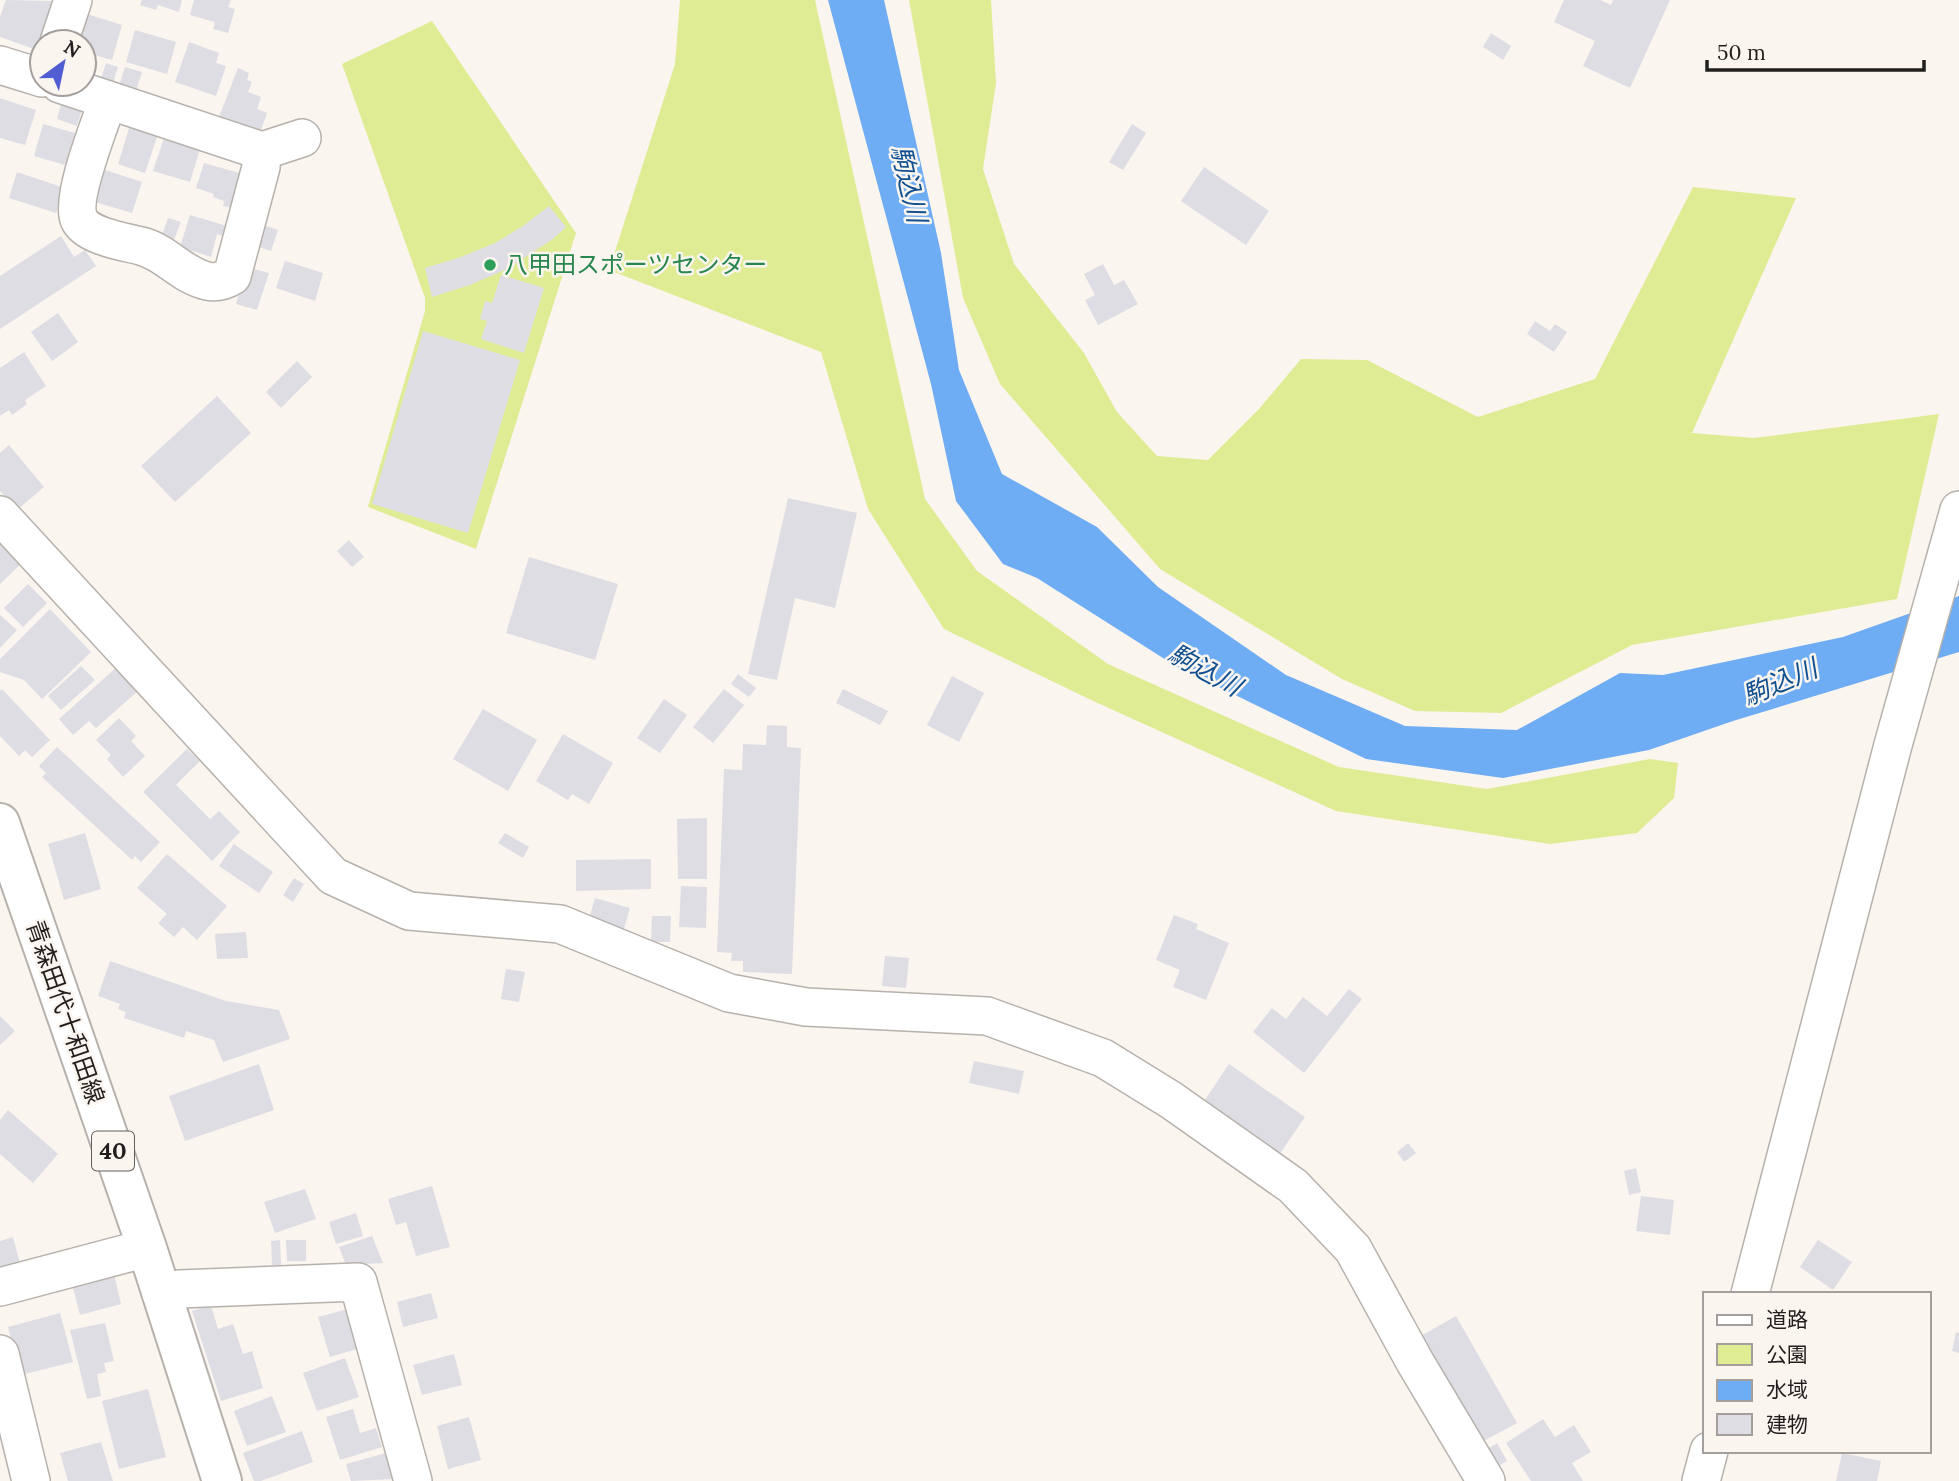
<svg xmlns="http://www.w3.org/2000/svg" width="1959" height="1481" viewBox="0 0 1959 1481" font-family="Lora,'Noto Sans JP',serif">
<rect width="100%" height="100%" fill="#fbf5f0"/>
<g fill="#dfec93">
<polygon points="680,0 815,0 925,499 977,571 1108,664 1339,767 1487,789 1650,759 1678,763 1674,798 1637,833 1550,844 1336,811 1091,700 944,629 868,509 821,352 609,270 675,64"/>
<polygon points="909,0 991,0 996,83 983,169 1014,264 1084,353 1117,412 1157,456 1208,460 1259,409 1301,359 1367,360 1478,417 1595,379 1693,187 1796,198 1692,433 1754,438 1939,414 1897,599 1632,645 1501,713 1415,711 1342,679 1160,569 1000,384 963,298"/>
<polygon points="432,21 576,233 476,549 368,507 425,311 425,298 342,64"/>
</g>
<polygon fill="#6eacf3" points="828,0 884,0 941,253 959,370 1002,474 1097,527 1158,587 1286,675 1405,726 1517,730 1620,673 1663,675 1843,637 1959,596 1959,652 1733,721 1649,750 1503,778 1366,759 1174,665 1037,578 1003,564 956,501 931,384"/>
<g fill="#dedde4">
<polygon points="6,0 53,1 37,50 0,37 0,17"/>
<polygon points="142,0 182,0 179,12 158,5 156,10 140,5"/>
<polygon points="194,0 231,0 228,7 235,9 228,33 213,29 215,22 190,15"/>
<polygon points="1564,0 1600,0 1611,5 1613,0 1670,0 1630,88 1583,66 1595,41 1554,22"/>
<polygon points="87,14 122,25 112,60 84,52 84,42 78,42"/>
<polygon points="135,30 176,42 167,74 126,62"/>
<polygon points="1491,33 1511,46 1503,60 1483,47"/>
<polygon points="189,42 219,53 216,63 226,66 216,96 175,82"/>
<polygon points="106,63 118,67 111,89 99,85"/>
<polygon points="125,67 142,72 135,94 118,89"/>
<polygon points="238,68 249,73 247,80 252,82 248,92 261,97 257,109 267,113 260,133 219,117"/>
<polygon points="0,98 36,110 25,145 0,138"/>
<polygon points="62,100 83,106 77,126 57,119"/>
<polygon points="43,124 75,133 65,165 34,156"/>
<polygon points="1132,124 1146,133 1123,170 1109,162"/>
<polygon points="130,125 158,134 145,173 118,164"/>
<polygon points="164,138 200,149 190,182 153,171"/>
<polygon points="204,163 243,174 233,208 223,206 224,201 213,197 214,194 196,188"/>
<polygon points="1204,167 1269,211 1246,245 1181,201"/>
<polygon points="105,170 142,182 132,213 95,202"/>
<polygon points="17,172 65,188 56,213 9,198"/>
<polygon points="549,206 566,227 553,239 507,269 470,285 432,297 425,268 461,257 495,243 523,226"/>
<polygon points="190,215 227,226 224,236 217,234 211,257 180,247"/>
<polygon points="168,218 181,222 173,242 161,238"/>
<polygon points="257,223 278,230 271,251 250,244"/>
<polygon points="61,236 74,257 85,250 96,266 0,329 0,276"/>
<polygon points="285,261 323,273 315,301 276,288"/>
<polygon points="1103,264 1114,285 1124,280 1138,304 1098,325 1085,300 1095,295 1084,274"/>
<polygon points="247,267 269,273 257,310 236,304"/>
<polygon points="501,275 544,288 524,353 481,339 487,321 480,319 485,301 492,303"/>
<polygon points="58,313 78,342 52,361 31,332"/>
<polygon points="1535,321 1550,331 1555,324 1567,332 1554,352 1527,334"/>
<polygon points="423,331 520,360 468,533 372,504"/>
<polygon points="24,352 46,386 25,400 27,404 12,415 9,410 0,416 0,368"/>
<polygon points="297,361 312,377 281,408 266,392"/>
<polygon points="217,396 251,433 175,502 141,466"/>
<polygon points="9,445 44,487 17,510 0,491 0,453"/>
<polygon points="788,498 857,513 835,608 795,598 777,680 748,674"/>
<polygon points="0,540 22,563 0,584"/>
<polygon points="349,540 364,557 352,567 337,551"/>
<polygon points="529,557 618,584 595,660 506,633"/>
<polygon points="28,584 47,603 23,627 4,608"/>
<polygon points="50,609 91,652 42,699 24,680 0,672 0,659"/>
<polygon points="0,615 17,630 0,648"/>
<polygon points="81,666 95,680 61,710 48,696"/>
<polygon points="118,666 139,690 96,728 89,721 73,735 59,719"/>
<polygon points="738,674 756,688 749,697 731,684"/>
<polygon points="952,676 984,693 959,742 927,725"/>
<polygon points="2,689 50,740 32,757 25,750 19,756 0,736 0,691"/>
<polygon points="724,689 744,705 713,743 693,727"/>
<polygon points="843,689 888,711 880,725 836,703"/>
<polygon points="664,699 687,715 660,753 637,738"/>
<polygon points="483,709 537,740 508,791 453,759"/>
<polygon points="119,718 136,736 131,741 145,756 123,777 107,759 111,755 96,740"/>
<polygon points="767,725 787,726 787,747 801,748 792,974 743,972 743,961 731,961 732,953 717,952 724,769 742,770 743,744 766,745"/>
<polygon points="563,734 613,763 589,804 572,794 568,800 536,781"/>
<polygon points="57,747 160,842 141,862 135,856 132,860 42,777 46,773 39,766"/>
<polygon points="187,749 200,761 176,785 210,819 219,811 240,832 212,861 143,792"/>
<polygon points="707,818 707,879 678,879 677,819"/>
<polygon points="85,833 101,889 64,900 48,844"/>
<polygon points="505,833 529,847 523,858 498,843"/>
<polygon points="234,844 273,872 259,893 219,866"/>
<polygon points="167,854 227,906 197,940 183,927 174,937 158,923 167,914 137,888"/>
<polygon points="651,859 651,889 576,891 576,860"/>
<polygon points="294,878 304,884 293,902 283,895"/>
<polygon points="681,886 707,887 706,928 679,927"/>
<polygon points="595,898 630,908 623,932 588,922"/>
<polygon points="1174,915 1198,924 1196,929 1229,943 1206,1000 1173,987 1180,970 1156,960"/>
<polygon points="652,916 671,916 670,942 651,942"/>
<polygon points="246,932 248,958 217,959 215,934"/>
<polygon points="885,956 909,958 906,988 882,986"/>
<polygon points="110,961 226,1001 279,1010 290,1039 223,1062 214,1040 186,1031 184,1038 124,1018 126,1012 118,1009 120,1004 98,996"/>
<polygon points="506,969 525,972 519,1002 501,999"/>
<polygon points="1349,989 1362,999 1304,1073 1253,1032 1272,1008 1286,1019 1303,997 1327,1016"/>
<polygon points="0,1016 15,1031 0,1045"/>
<polygon points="974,1061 1024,1071 1019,1094 969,1083"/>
<polygon points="259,1064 274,1110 185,1141 169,1096"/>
<polygon points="1229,1064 1305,1117 1279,1155 1203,1103"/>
<polygon points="8,1110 58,1154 33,1183 0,1154 0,1120"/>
<polygon points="1408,1143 1416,1153 1404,1162 1397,1152"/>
<polygon points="1636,1168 1641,1192 1629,1195 1624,1171"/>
<polygon points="432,1186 450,1247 416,1256 406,1222 396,1225 388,1199"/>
<polygon points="305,1189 316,1219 275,1233 264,1202"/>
<polygon points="1641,1196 1674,1200 1670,1235 1636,1231"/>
<polygon points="356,1213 363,1236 336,1244 329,1222"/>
<polygon points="372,1236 383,1263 346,1265 339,1247"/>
<polygon points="13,1237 21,1267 0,1273 0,1241"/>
<polygon points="280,1240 281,1265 272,1265 271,1241"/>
<polygon points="286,1240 306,1240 306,1261 287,1261"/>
<polygon points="1818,1240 1852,1262 1833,1290 1800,1267"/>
<polygon points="114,1274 121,1304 80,1315 72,1284"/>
<polygon points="431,1293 438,1318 403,1327 397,1302"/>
<polygon points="211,1305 218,1329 233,1324 243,1354 252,1351 263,1388 221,1401 192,1311"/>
<polygon points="355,1307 367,1346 330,1357 318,1317"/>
<polygon points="60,1313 73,1362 21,1375 8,1327"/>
<polygon points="1456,1316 1517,1423 1480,1443 1419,1337"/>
<polygon points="105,1323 114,1361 104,1363 106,1372 97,1374 101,1396 87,1399 70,1330"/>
<polygon points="1956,1332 1959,1333 1959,1353 1952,1351"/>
<polygon points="454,1354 462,1385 422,1395 413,1365"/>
<polygon points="345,1358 359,1397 317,1411 303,1373"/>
<polygon points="148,1389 166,1457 119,1469 102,1401"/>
<polygon points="272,1396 286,1432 247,1446 234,1411"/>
<polygon points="353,1409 360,1433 376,1428 382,1447 340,1460 326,1417"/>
<polygon points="469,1417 481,1460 448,1469 437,1426"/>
<polygon points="1543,1419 1555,1437 1574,1425 1591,1452 1572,1463 1583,1481 1531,1481 1506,1443"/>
<polygon points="302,1431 313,1462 261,1481 254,1481 243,1453"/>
<polygon points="101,1442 113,1481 68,1481 60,1453"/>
<polygon points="1497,1443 1507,1461 1493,1469 1483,1452"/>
<polygon points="386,1453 394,1479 351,1481 346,1464"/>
<polygon points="1842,1453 1881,1461 1877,1481 1836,1481"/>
</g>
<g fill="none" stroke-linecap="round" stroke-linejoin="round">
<g stroke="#b7b1ac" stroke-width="40">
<g id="minor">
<polyline points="59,42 73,0"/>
<polyline points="0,65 42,78"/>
<polyline points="60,84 262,151 302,138"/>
<path d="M 108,100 C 100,124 70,198 79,219 C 86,236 125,242 141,246 C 166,252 181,275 207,281 C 216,283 224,281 232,276 L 261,167 L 262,151"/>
<polyline points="0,515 333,876 409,911 560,924 729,993 806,1007 987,1016 1103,1058 1171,1100 1293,1186 1353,1249 1415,1362 1486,1481"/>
<polyline points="0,1287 147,1248"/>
<polyline points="161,1293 179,1289 358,1282 413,1481"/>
<polyline points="1750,1294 1893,745 1959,510"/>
<polyline points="0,1354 31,1481"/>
<polyline points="1701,1481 1709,1451"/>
</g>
</g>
<g stroke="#b7b1ac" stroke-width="42">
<polyline id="major" points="0,823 147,1248 222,1481"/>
</g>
<use href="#minor" stroke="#fff" stroke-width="37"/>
<use href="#major" stroke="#fff" stroke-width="38"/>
</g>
<circle fill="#2e9e5b" stroke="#fbf5f0" stroke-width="2.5" cx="490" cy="265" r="7"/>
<g text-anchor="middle" stroke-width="5" stroke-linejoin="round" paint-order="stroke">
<rect fill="#fbf5f0" stroke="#625f5c" stroke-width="2" x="92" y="1131.5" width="42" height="39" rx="5"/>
<g font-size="23" font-weight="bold" fill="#211f1d">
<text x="113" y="1159">40</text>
</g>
<g font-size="24" fill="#27864d" stroke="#fbf5f0" text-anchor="start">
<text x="504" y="273">八甲田スポーツセンター</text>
</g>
<g font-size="24" fill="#211f1d" stroke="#fbf5f0">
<text transform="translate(65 1012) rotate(71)" y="8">青森田代十和田線</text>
</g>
<g font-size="26" font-style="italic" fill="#105090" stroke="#fbf5f0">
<text transform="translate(909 184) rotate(77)" y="9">駒込川</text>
<text transform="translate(1205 670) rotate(29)" y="9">駒込川</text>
<text transform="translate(1780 682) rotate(-23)" y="9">駒込川</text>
</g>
</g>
<rect x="1703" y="1292" width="228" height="161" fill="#fbf5f0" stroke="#a49f9c" stroke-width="2"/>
<rect x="1717" y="1315" width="35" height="10" fill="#ffffff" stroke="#a49f9c" stroke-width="2"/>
<text x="1766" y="1327" font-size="21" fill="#211f1d">道路</text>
<rect x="1717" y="1344" width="35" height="21" fill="#dfec93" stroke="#a49f9c" stroke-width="2"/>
<text x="1766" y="1362" font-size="21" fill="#211f1d">公園</text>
<rect x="1717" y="1380" width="35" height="21" fill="#6eacf3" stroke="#a49f9c" stroke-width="2"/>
<text x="1766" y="1397" font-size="21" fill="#211f1d">水域</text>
<rect x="1717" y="1414" width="35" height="21" fill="#dedde4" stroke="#a49f9c" stroke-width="2"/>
<text x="1766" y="1432" font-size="21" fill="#211f1d">建物</text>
<g transform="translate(63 63) rotate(33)"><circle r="33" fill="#fbf5f0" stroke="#a49f9c" stroke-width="2"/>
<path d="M0-5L12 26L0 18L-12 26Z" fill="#505dd3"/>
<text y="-10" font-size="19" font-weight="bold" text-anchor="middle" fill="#211f1d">N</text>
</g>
<path d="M1707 60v10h217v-10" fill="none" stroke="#211f1d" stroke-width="3.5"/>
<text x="1717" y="60" font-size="21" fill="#211f1d" stroke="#fbf5f0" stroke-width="5" paint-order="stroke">50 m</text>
</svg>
